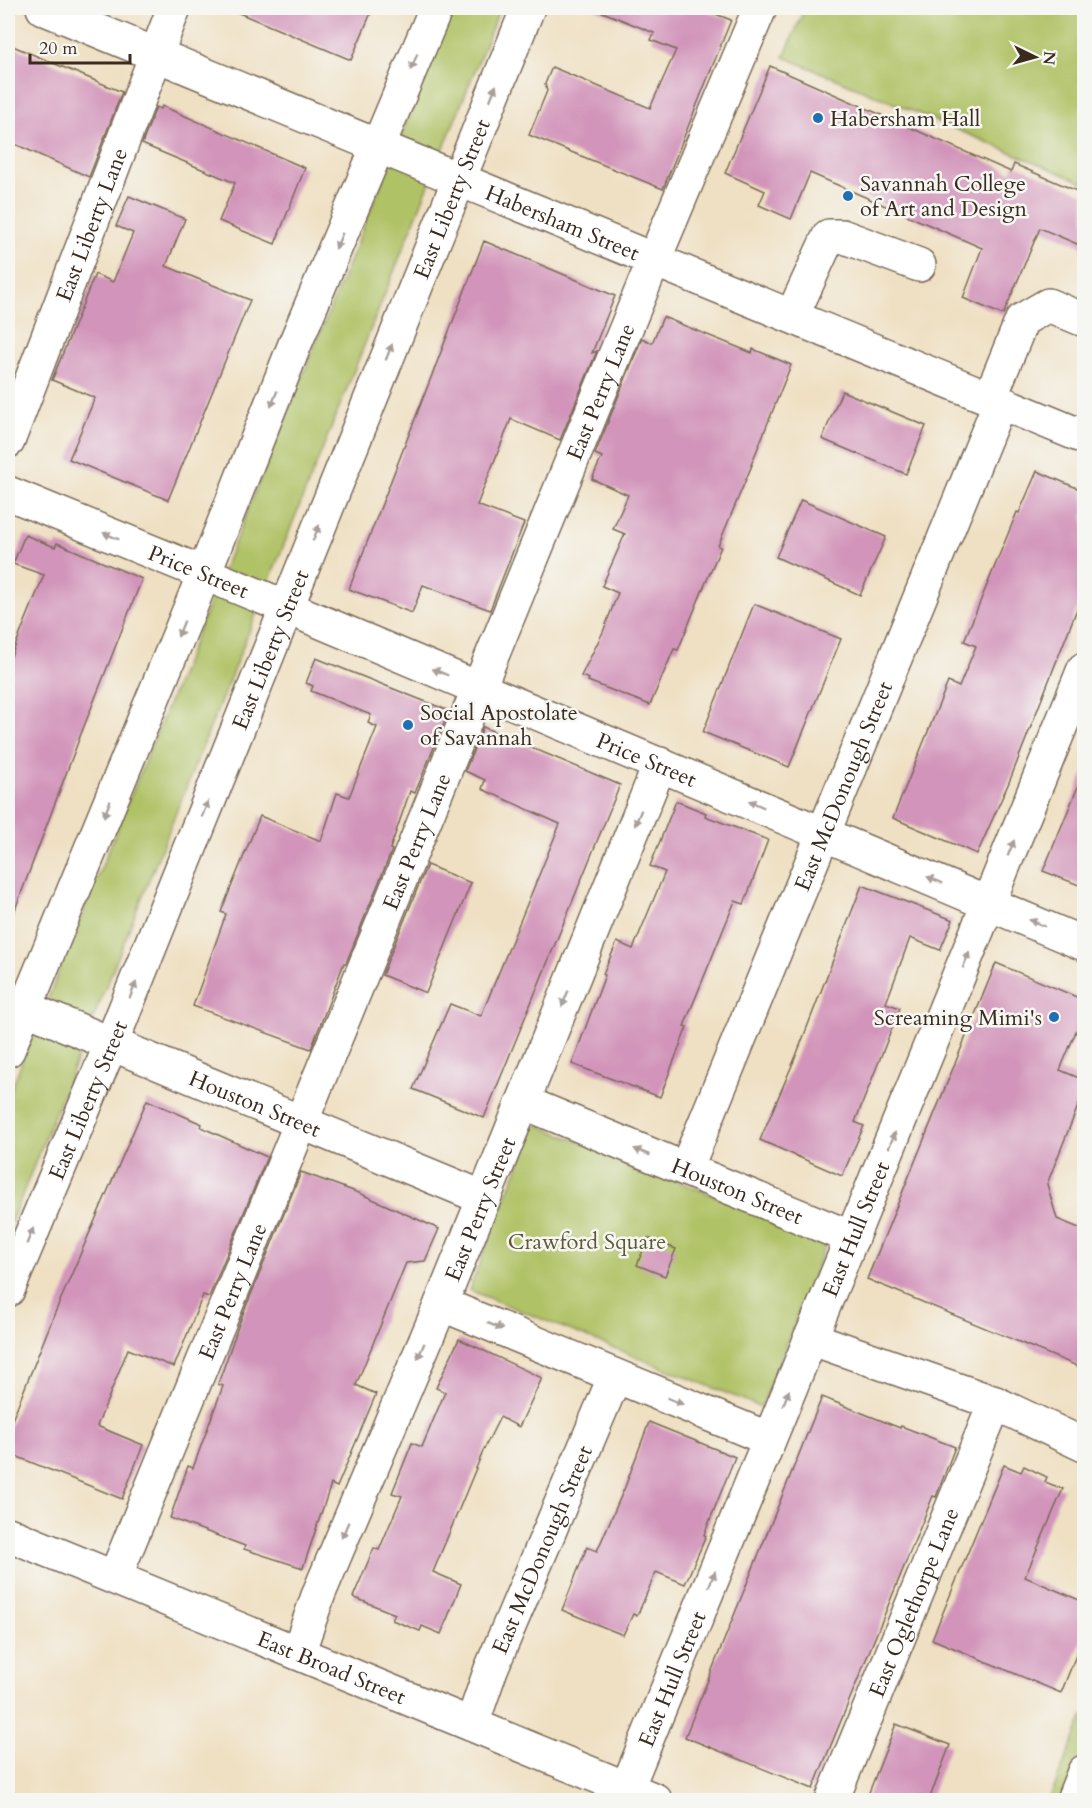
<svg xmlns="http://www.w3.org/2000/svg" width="1092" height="1808" viewBox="0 0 1092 1808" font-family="Cardo,serif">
<rect width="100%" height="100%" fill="#f6f6f2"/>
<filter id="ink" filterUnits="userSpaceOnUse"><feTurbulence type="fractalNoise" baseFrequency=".0167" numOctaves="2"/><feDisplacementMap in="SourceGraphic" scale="12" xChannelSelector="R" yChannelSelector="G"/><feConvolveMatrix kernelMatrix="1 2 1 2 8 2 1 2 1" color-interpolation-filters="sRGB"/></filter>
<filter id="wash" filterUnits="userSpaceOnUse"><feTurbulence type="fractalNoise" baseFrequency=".008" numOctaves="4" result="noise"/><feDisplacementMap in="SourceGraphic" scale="24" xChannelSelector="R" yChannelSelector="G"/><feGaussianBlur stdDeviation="1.35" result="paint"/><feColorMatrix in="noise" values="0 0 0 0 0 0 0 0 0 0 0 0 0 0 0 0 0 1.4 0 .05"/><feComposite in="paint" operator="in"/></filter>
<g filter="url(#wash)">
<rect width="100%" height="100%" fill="#efe0c3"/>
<g fill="#b0c266" stroke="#767642" stroke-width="1.5">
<polygon points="453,8 500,8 8,1230 8,1096"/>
<polygon points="805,8 1084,8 1084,183 784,57"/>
<polygon points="535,1124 827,1241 761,1407 469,1290"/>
<polygon points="1084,1715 1084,1800 1049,1800"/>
</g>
<g id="blocks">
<g fill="#d294ba">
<polygon points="227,8 373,8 351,60"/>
<polygon points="593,8 700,8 731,20 663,189 529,135 547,91 545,84 552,67 650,108 676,50 651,40 654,33"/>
<polygon points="8,44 122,92 89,177 8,141"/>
<polygon points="770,66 1011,172 1014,164 1084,194 1084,247 1040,228 1003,315 963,298 982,248 810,173 791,219 759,205 765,191 725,173"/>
<polygon points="162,106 305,168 275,244 219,221 235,183 142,144 156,107 161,109"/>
<polygon points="129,196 185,219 166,266 250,300 168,500 69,459 95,398 52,380 95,274 113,282 133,233 116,226"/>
<polygon points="484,241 615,296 592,353 597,351 560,440 511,419 477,505 524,523 490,610 423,585 412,613 349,589"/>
<polygon points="663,317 752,353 753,349 791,365 751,465 752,465 718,546 721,547 703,589 678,650 674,649 650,705 588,681 589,679 581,676 603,632 618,593 602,586 625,534 613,529 628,495 592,479 602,457 595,454 642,338 652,343"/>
<polygon points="842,391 926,426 906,474 822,439"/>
<polygon points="1037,471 1084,491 1084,591 1010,780 977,854 893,818 948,682 959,687 976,646 964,641 1017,512 1019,513"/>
<polygon points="801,500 886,537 860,595 776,557"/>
<polygon points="25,535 55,547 57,543 142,579 81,734 10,923 8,923 8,664 44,575 13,564"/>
<polygon points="754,604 841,639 789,767 703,732"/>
<polygon points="316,658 449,711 415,793 410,791 390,849 392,850 346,963 344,963 311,1049 193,1006 226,914 221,912 260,816 321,841 337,793 349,797 377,727 368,723 371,715 311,691 313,686 306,683"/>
<polygon points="483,727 620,785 484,1118 413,1089 450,1004 481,1016 560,824 482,789 485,780 465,771"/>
<polygon points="1084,772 1084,887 1043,871"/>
<polygon points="676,801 706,813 705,816 768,840 744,904 735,901 684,1026 687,1027 660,1097 572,1064 605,975 603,974 617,942 633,949 665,872 650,866"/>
<polygon points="427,865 471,883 426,993 382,975"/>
<polygon points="862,885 953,920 940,950 910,938 886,1003 900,1008 855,1122 864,1126 842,1176 760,1140 796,1056"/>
<polygon points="996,963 1084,1000 1084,1012 1060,1070 1084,1080 1084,1091 1047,1184 1057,1219 1084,1230 1084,1369 867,1279"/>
<polygon points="147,1100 202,1124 201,1127 267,1157 209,1297 203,1295 174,1367 128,1349 97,1426 143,1445 122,1499 8,1453 8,1430 54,1315"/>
<polygon points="301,1172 359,1193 439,1229 425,1261 406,1263 356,1385 376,1394 337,1487 331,1484 303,1568 244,1549 245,1546 170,1518 188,1466 193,1468 223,1386 218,1384 239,1324"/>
<polygon points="648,1238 676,1249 665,1276 637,1265"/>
<polygon points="459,1339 542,1378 519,1427 500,1417 484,1449 433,1572 461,1584 441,1634 422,1626 420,1631 392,1620 395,1614 353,1597 374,1548 379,1550 402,1496 392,1493 412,1443 422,1447 445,1392 436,1388"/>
<polygon points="822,1397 900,1428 901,1426 955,1447 936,1497 933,1496 813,1789 685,1737"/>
<polygon points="649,1422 735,1457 704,1535 706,1536 685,1584 656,1572 637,1616 633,1614 623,1635 562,1610 587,1547 597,1551 625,1487"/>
<polygon points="1004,1465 1021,1472 1024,1466 1047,1477 1045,1482 1063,1489 1025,1577 1084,1602 1084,1635 1061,1693 932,1639"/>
<polygon points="896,1724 950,1745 929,1800 866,1800"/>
</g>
</g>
</g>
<g filter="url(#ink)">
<use href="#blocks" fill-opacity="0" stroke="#7a6a58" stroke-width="1.5"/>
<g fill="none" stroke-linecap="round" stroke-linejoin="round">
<g stroke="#7a6a58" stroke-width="36">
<g id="minor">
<path id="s1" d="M 43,8 L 1084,437"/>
<polyline points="792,316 829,236 842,236 919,265"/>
<polyline points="990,398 1022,320 1048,305 1084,320"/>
<path id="s2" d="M 8,441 L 174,8"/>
<path id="s3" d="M 25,1008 L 484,1198"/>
<path id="s4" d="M 523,1102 L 852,1238"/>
<path id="s5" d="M 686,1169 L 1000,402"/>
<polyline points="441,1304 769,1439"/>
<polyline points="810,1338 995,1403 1084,1445"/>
<path id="s6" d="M 115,1577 L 654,260 L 760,8"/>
<path id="s7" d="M 298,1653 L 319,1593 L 441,1304 L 660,764"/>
<path id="s8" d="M 472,1724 L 491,1669 L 615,1376"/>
<path id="s9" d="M 627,1788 L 1084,669"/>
<path id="s10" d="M 832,1800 L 995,1403"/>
</g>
</g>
<g stroke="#7a6a58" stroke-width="36">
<g id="major">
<path id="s11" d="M 8,493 L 286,607 L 1084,944"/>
<polyline points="8,1050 195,596 295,344 436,8"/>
<path id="s12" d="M 8,1290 L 111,1044 L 528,8"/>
<path id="s13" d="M 8,1534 L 655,1800"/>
<polyline points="1073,1800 1084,1772"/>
</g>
</g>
<use href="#minor" stroke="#fff" stroke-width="33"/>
<use href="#major" stroke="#fff" stroke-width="33"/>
</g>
<defs><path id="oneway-solid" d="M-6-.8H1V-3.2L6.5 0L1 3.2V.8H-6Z" transform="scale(1.5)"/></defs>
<g fill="#a79f9a">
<use href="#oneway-solid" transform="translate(414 62) rotate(112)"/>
<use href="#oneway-solid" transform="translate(493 93) rotate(-68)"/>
<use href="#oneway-solid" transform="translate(339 241) rotate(113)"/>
<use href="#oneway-solid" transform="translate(389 352) rotate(-68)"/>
<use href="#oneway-solid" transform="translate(274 399) rotate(112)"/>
<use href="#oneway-solid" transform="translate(316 533) rotate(-68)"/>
<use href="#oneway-solid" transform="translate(111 536) rotate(-157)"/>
<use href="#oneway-solid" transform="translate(181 629) rotate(112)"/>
<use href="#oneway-solid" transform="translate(440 672) rotate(-157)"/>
<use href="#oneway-solid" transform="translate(756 804) rotate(-157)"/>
<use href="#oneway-solid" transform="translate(107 809) rotate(112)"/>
<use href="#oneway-solid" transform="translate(205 809) rotate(-68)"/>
<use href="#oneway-solid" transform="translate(638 818) rotate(112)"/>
<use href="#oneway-solid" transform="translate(1011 848) rotate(-68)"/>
<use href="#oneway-solid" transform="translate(935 880) rotate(-157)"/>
<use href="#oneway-solid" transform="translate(1037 923) rotate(-157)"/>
<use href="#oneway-solid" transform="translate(966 960) rotate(-68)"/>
<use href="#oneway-solid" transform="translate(133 990) rotate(-68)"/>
<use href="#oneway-solid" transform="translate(565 999) rotate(112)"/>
<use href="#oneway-solid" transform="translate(892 1140) rotate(-68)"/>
<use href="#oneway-solid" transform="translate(642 1152) rotate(-158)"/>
<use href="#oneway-solid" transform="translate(30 1236) rotate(-67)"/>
<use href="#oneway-solid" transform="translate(495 1326) rotate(22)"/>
<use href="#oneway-solid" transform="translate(421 1351) rotate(113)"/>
<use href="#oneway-solid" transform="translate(786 1398) rotate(-68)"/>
<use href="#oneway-solid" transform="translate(675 1401) rotate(22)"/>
<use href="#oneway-solid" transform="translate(345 1530) rotate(113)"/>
<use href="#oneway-solid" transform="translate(712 1579) rotate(-68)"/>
</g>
</g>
<g fill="#1f6fb2" stroke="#f6f6f2" stroke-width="2">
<circle cx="818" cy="118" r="6"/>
<circle cx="848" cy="196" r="6"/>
<circle cx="408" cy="725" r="6"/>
<circle cx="1054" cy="1017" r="6"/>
</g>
<g text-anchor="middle" stroke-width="5" stroke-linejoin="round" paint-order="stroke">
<g font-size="22" fill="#3b2a1e" stroke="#f6f6f2" text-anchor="start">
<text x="830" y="126">Habersham Hall</text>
<text x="860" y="191">Savannah College<tspan x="860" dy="25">of Art and Design</tspan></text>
<text x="420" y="720">Social Apostolate<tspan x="420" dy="25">of Savannah</tspan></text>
<text x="1042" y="1025" text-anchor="end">Screaming Mimi's</text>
</g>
<g font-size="22" fill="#3b2a1e" stroke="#f6f6f2">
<text dy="8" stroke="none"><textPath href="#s12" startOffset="1178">East Liberty Street</textPath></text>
<text dy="8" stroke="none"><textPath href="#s1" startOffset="562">Habersham Street</textPath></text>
<text dy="8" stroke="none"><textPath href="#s2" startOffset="232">East Liberty Lane</textPath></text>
<text dy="8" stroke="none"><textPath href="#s6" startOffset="1281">East Perry Lane</textPath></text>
<text dy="8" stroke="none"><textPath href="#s11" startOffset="206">Price Street</textPath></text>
<text dy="8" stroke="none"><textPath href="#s12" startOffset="692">East Liberty Street</textPath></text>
<text dy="8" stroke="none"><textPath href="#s11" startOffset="692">Price Street</textPath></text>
<text dy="8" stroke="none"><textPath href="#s5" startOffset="414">East McDonough Street</textPath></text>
<text dy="8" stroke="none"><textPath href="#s6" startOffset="795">East Perry Lane</textPath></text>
<text dy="8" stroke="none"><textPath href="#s12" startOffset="206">East Liberty Street</textPath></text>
<text dy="8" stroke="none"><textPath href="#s3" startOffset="249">Houston Street</textPath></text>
<text dy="8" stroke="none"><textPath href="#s4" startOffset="232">Houston Street</textPath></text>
<text dy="8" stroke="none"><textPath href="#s7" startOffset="480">East Perry Street</textPath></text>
<text dy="8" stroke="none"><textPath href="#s9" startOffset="604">East Hull Street</textPath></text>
<text dy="8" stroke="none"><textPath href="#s6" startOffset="309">East Perry Lane</textPath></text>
<text dy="8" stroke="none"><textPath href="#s8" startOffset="188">East McDonough Street</textPath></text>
<text dy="8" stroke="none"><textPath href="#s10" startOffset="214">East Oglethorpe Lane</textPath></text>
<text dy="8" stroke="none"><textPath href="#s13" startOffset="350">East Broad Street</textPath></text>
<text dy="8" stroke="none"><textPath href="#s9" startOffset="118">East Hull Street</textPath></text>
</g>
<g font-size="22" fill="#5e5834" stroke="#f6f6f2">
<text x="587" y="1249">Crawford Square</text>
</g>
</g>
<rect width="1092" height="1808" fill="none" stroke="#f6f6f2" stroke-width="30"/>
<g transform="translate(1035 57) rotate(95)" stroke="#f6f6f2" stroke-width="4.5" paint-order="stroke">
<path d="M0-4.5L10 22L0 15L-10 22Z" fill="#3b2a1e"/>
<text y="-9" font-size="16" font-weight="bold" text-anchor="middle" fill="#3b2a1e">N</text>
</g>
<path d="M30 54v9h100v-9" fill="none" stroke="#3b2a1e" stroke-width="3"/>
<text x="39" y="54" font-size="18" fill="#3b2a1e" stroke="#f6f6f2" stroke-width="4.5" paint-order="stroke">20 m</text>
</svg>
